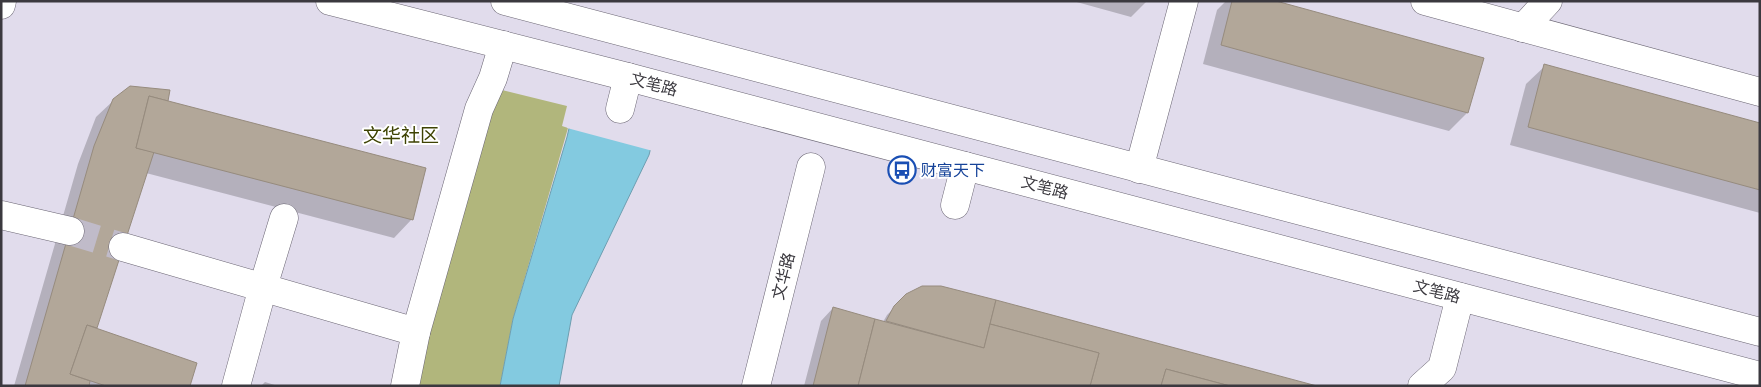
<svg xmlns="http://www.w3.org/2000/svg" width="1761" height="387" viewBox="0 0 1761 387" font-family="Spectral,'Noto Sans SC',serif">
<rect width="100%" height="100%" fill="#e1dcec"/>
<polygon fill="#b1b67c" points="498,89 567,106 562,126 568,128 513,319 500,386 412,386"/>
<polygon fill="#83cae0" stroke="#6d9eb0" points="599,1 688,1 649,155 572,315 559,386 500,386 513,319 567,137"/>
<polygon fill="#e1dcec" points="597,1 691,1 653,151 567,128"/>
<g fill="#0003">
<polygon points="1073,1 1147,1 1131,17"/>
<polygon points="1226,1 1272,1 1482,59 1467,113 1449,131 1203,64 1217,10"/>
<polygon points="1545,66 1760,125 1760,213 1510,145 1526,84"/>
<polygon points="114,100 165,101 412,219 394,238 146,173 94,329 188,386 14,386 78,164 96,117"/>
<polygon points="907,295 1312,386 804,386 821,321 833,308 883,322 887,315"/>
<polygon points="265,382 278,386 261,386"/>
</g>
<g fill="#b2a799" stroke="#968b7e">
<polygon points="1232,1 1276,1 1484,58 1468,113 1221,45"/>
<polygon points="1544,64 1760,123 1760,190 1528,127"/>
<polygon points="130,86 170,90 168,101 149,96 136,148 154,152 97,328 87,325 70,374 90,381 89,386 25,386 94,146 113,99"/>
<polygon points="149,96 426,168 413,220 136,148"/>
<polygon points="922,286 941,286 996,300 984,348 886,321 894,306 906,294"/>
<polygon points="996,300 1317,386 1230,386 1166,369 1161,386 1090,386 1099,353 990,324"/>
<polygon points="833,307 875,319 858,386 813,386"/>
<polygon points="875,319 984,348 990,324 1099,353 1090,386 858,386"/>
<polygon points="87,325 197,363 190,386 106,386 70,374"/>
<polygon points="1166,369 1230,386 1161,386"/>
</g>
<g fill="none" stroke-linecap="round" stroke-linejoin="round">
<polyline stroke="#c0bbc9" stroke-width="28" stroke-dasharray="28 14" stroke-linecap="butt" points="70,231 123,247"/>
<g stroke="#6a6573" stroke-width="29">
<g id="street">
<polyline points="1425,1 1760,92"/>
<polyline points="1523,28 1548,1"/>
<polyline points="1139,169 1184,1"/>
<polyline points="1,215 70,231"/>
<polyline points="123,247 416,332"/>
<polyline points="236,386 263,287 284,218"/>
<polyline points="405,386 416,332 479,109 493,78 503,45"/>
<polyline points="1422,386 1442,368 1460,297"/>
</g>
</g>
<g stroke="#6a6573" stroke-width="29">
<g id="secondary">
<polyline points="330,1 628,77 1760,376"/>
<polyline points="505,1 1760,332"/>
<polyline points="620,109 628,77"/>
<polyline points="955,205 965,166"/>
<polyline points="756,386 811,167"/>
</g>
</g>
<g stroke="#6a6573" stroke-width="29">
<polyline id="primary" points="1,5 2,1"/>
</g>
<use href="#street" stroke="#fff" stroke-width="28"/>
<use href="#secondary" stroke="#fff" stroke-width="28"/>
<use href="#primary" stroke="#fff" stroke-width="28"/>
</g>
<defs>
<g id="bus-ring" transform="scale(1.4375)"><circle r="9.5" fill="#fff" stroke="#1a4fb4" stroke-width="1.5"/><path d="M-5-6H5V4H4V6H2V4H-2V6H-4V4H-5ZM-3.5-4V0h7V-4ZM-3.5 1.2v1.5H-2V1.2ZM2 1.2v1.5H3.5V1.2Z" fill="#1a4fb4"/></g>
</defs>
<g fill-rule="evenodd">
<use href="#bus-ring" x="902" y="170"/>
</g>
<g text-anchor="middle" stroke-width="4" stroke-linejoin="round" paint-order="stroke">
<g font-size="16" fill="#3b393f" stroke="#fff">
<text transform="translate(654 84) rotate(15)" y="6">文笔路</text>
<text transform="translate(1045 187) rotate(15)" y="6">文笔路</text>
<text transform="translate(783 276) rotate(-76)" y="6">文华路</text>
<text transform="translate(1437 291) rotate(15)" y="6">文笔路</text>
</g>
<g font-size="16" fill="#164399" stroke="#fff" text-anchor="start">
<text x="921" y="176">财富天下</text>
</g>
<g font-size="19" fill="#3e4303" stroke="#fff">
<text x="401" y="142">文华社区</text>
</g>
</g>
<rect width="1761" height="387" fill="none" stroke="#3b393f" stroke-width="5"/>
</svg>
